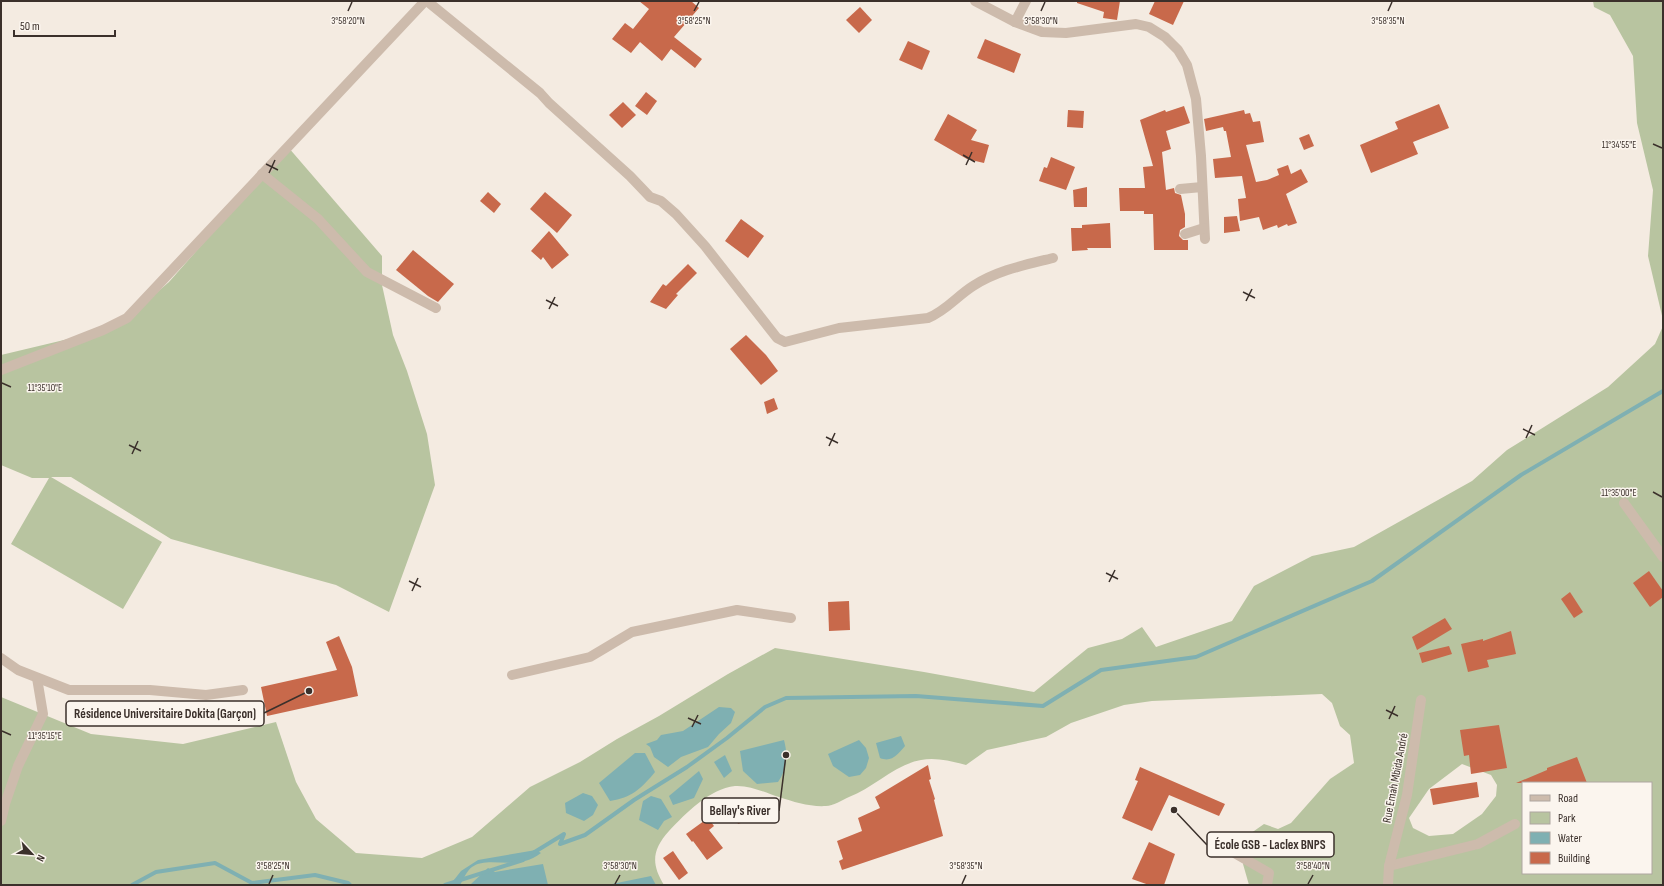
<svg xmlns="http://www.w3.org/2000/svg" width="1664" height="886" viewBox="0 0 1664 886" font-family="'Sofia Sans Condensed',sans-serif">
<rect width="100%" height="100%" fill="#f4ebe1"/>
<g fill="#b8c4a0" fill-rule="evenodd">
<polygon points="1593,1 1663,1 1663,320 1648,256 1653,190 1637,123 1633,56 1610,15 1594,7"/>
<polygon points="288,147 382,256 382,285 393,335 407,371 427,434 435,485 389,612 336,585 171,539 71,477 51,477 162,542 123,609 11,544 49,478 32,478 1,465 1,355 85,335 126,319 169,282"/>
<path d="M 1663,326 L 1663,885 L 1249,885 L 1243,864 L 1244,838 L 1264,824 L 1278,829 L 1291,823 L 1330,779 L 1354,763 L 1350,735 L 1340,726 L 1332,703 L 1322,694 L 1152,701 L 1124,705 L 1071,723 L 1046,737 L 987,750 L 966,765 C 952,761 935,757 921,760 C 896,764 873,788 849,797 C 842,800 833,806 826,806 C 810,807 794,802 779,797 C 766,793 750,785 735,786 C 709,789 686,813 669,831 C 652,850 651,864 664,885 L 1,885 L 1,697 L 91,734 L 183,744 L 276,722 L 296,782 L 316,819 L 356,853 L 422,858 L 472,837 L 530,787 L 580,762 L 617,739 L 659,716 L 728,674 L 775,648 L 924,672 L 1034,692 L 1088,648 L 1122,639 L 1142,627 L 1156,647 L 1232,621 L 1254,586 L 1312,556 L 1354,547 L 1472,481 L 1507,450 L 1608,387 L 1655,344 ZM 1462,764 L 1491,775 L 1497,785 L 1496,796 L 1482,814 L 1453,834 L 1429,836 L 1413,828 L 1409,818 L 1429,789 ZM 1523,783 L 1651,783 L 1651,873 L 1523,873 Z"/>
</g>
<g fill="#7fb0b2">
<polygon points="719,707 731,708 735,712 731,723 719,734 708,747 681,757 668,767 654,757 650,747 646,744 657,740 661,735 683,731"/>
<path d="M 901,736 L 905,746 C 898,754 892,763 880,758 L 876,743 Z"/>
<path d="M 784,740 C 788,755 787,769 778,782 L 757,784 L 743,771 L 740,751 Z"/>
<polygon points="859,740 866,748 869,758 866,768 860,775 849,777 833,766 828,754"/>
<path d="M 635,753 L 645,753 L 655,772 C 642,788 631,798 610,801 L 599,783 Z"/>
<polygon points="725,755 732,771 724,778 714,762"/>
<polygon points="699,771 703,779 694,798 673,805 669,796"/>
<polygon points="583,793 592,796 598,805 593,815 584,821 566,813 565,803"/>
<polygon points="651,796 661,799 672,817 664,821 658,830 639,820 643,801"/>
<path d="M 536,850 L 541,853 C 517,872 489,855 472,867 C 467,870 463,880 460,885 L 450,885 L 461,871 L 478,860 Z"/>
<polygon points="543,864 548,885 471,884 488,868 495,872"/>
<polygon points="651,876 656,885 612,885 612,884"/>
</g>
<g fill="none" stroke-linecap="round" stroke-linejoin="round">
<g stroke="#7fb0b2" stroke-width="4">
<polyline points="533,853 564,834 560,844 585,835 634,800 687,767 727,738 765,707 786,698 916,696 1043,706 1101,670 1196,657 1372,581 1521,475 1663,391"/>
<polyline points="132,885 156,872 215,863 252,883 315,875 348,883 350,885"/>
<polyline points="445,885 523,860"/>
</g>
</g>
<g fill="#c8694b">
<polygon points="639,1 691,1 699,8 674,37 702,59 695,68 671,49 662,61 640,42 631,53 612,39 625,23 633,29 649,9"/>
<polygon points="1077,1 1120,1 1117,20 1103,18 1104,12 1077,3"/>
<polygon points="1155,1 1184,1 1173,25 1149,14"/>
<polygon points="860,7 872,20 859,33 846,20"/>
<polygon points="985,39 1021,54 1014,73 977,58"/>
<polygon points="908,41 930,51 922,70 899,60"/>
<polygon points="646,92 657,101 647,115 635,106"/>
<polygon points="623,102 636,115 622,128 609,115"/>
<polygon points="1439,104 1449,128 1413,142 1418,154 1371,173 1360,145 1398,129 1395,122"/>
<polygon points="1184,106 1190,123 1166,131 1171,149 1162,152 1166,190 1174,188 1175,193 1181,195 1185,214 1185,227 1180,230 1179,236 1183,240 1188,240 1188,250 1154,250 1153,214 1144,214 1144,211 1120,211 1119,188 1145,188 1143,167 1153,166 1140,120 1165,110 1166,112"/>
<polygon points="1068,110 1084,111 1083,128 1067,127"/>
<polygon points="1244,110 1245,114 1250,113 1253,122 1260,121 1264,142 1246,145 1256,182 1267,180 1279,175 1277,169 1288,165 1291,174 1301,169 1308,182 1286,194 1297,223 1288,226 1287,224 1278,228 1277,225 1263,230 1259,217 1240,221 1238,199 1246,198 1242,176 1215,178 1213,159 1231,157 1226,131 1224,131 1223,127 1206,131 1204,119"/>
<polygon points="948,114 977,130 971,140 989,145 984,163 967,159 934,140"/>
<polygon points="1309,134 1314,146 1304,150 1299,138"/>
<polygon points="1051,157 1075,167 1066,190 1039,181 1044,167 1047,168"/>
<polygon points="1087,187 1087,207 1074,207 1073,190"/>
<polygon points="488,192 501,204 494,213 480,201"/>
<polygon points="545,192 572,215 557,233 530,209"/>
<polygon points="1237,216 1240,231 1224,233 1224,217"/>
<polygon points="741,219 764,236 748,258 725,241"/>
<polygon points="1110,223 1111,248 1087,248 1088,250 1072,251 1071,228 1082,228 1082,225"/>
<polygon points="549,231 569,255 552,269 543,257 541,260 531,251"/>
<polygon points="413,250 454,284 438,302 428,296 396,270"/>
<polygon points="688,264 697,273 676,294 678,295 666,309 650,302 663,284 666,286"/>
<polygon points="746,335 766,355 778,371 761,385 730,349"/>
<polygon points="774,398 778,409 767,414 764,402"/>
<polygon points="1649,571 1663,591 1663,597 1650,607 1633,583"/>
<polygon points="1570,592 1583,612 1574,618 1561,599"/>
<polygon points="849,601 850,630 829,631 828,602"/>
<polygon points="1445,618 1452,629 1417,650 1412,637"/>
<polygon points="1511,631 1516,654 1487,660 1489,667 1468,672 1461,644 1483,639 1483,641"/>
<polygon points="339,636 352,667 358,696 267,716 261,687 337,670 326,642"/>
<polygon points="1449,646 1452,654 1422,663 1419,653"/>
<polygon points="1499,725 1507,768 1471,774 1469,755 1464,756 1460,730"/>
<polygon points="1577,757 1587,783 1516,783 1547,770 1547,768"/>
<polygon points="928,765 931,779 929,780 935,799 934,800 943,836 842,870 839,861 843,859 837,841 862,831 858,818 880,808 875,797"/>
<polygon points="1140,767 1225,804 1219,816 1169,795 1152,831 1122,818 1138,781 1135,780"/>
<polygon points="1477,782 1479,797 1433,805 1430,789"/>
<polygon points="745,809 749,820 738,824 734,813"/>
<polygon points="708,818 714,826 709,830 723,848 707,860 693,841 692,842 686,834"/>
<polygon points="1149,842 1175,854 1164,885 1149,885 1132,879"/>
<polygon points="673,851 688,873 679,880 663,858"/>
</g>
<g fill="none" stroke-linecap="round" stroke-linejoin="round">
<g stroke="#cdbbac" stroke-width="10">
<path d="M 427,1 L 540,93 L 549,103 L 630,176 L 650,197 L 661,201 L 676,214 L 705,246 L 777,338 L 785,342 L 839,328 L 928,318 C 946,311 957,296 973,286 C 998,270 1025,265 1053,258"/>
<polyline points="975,1 1015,22 1042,32 1066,33 1136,24 1149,27 1165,37 1178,50 1187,65 1196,99 1201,156 1205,239"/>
<polyline points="1015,22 1026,1"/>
<polyline points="262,174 318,219 367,272 436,308"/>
<polyline points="1180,189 1202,187"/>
<polyline points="1185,234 1204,228"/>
<polyline points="1,370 103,330 127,318 425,1"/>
<polyline points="1624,503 1663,557"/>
<polyline points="1,658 18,670 69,690 150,690 206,695 243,690"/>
<polyline points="512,675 590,657 632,632 737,610 791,618"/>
<polyline points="1,821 5,804 18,766 43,714 37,678"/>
<polyline points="1224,847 1269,873 1267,885"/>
<polyline points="1389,866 1478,844 1515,824"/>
<polyline points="1388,885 1389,866 1407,795 1421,700"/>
</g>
</g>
<path fill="none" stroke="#3b302b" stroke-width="1.5" d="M 348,11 L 352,2M 694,11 L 699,2M 1041,11 L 1045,2M 1388,11 L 1392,2M 1653,144 L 1662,148M 963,155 L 975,162M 266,164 L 278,170M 966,165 L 972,152M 269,173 L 275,160M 1243,292 L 1255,298M 546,300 L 558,306M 1246,301 L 1252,289M 549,309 L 555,297M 2,383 L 11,387M 1523,429 L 1535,435M 826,437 L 838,443M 1526,438 L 1532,425M 129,445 L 141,451M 829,446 L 835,433M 132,454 L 138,441M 1653,492 L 1662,497M 1106,573 L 1118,579M 409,581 L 421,587M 1109,582 L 1115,570M 412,591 L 418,578M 1386,710 L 1398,716M 688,718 L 701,724M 1389,719 L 1395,706M 692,727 L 698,715M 2,731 L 11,735M 269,884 L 273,875M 615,884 L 620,875M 962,884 L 966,875M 1308,884 L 1313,875"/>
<g text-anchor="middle" stroke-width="3" stroke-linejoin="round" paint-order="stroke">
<g font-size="12" fill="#3b302b" stroke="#fbf5ee">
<text transform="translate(1395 778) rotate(-79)" y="4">Rue Emah Mbida André</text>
</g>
</g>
<g font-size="10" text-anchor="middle" fill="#3b302b" stroke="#fbf5ee" stroke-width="3" stroke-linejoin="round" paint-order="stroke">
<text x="348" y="24">3°58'20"N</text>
<text x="694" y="24">3°58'25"N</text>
<text x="1041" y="24">3°58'30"N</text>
<text x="1388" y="24">3°58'35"N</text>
<text x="1619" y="148">11°34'55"E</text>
<text x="45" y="391">11°35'10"E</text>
<text x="1619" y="496">11°35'00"E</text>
<text x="45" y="739">11°35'15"E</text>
<text x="273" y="869">3°58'25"N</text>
<text x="620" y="869">3°58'30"N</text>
<text x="966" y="869">3°58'35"N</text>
<text x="1313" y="869">3°58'40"N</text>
</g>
<path fill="none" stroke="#3b302b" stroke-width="1.5" d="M309 691L264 713M786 755L779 811M1174 810L1207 845"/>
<g fill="#3b302b" stroke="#fbf5ee" stroke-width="1.5">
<circle cx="309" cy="691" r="4"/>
<circle cx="786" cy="755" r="4"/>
<circle cx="1174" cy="810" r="4"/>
</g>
<g fill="#fbf5ee" stroke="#3b302b" stroke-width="1.5">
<rect x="66" y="701" width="198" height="25" rx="4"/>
<rect x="702" y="798" width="77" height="25" rx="4"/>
<rect x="1207" y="832" width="127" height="25" rx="4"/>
</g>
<g font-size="13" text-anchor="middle" font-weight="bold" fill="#3b302b">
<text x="165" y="718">Résidence Universitaire Dokita (Garçon)</text>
<text x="740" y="815">Bellay's River</text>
<text x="1270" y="849">École GSB - Laclex BNPS</text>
</g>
<rect width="1664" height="886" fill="none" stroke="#3b302b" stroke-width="4"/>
<rect x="1522" y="782" width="130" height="92" fill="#fbf5ee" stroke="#aea6a0"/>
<rect x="1530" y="795" width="20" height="6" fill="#cdbbac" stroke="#aea6a0"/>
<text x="1558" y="802" font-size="12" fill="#3b302b">Road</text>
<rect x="1530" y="812" width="20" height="12" fill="#b8c4a0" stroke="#aea6a0"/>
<text x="1558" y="822" font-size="12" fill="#3b302b">Park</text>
<rect x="1530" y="832" width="20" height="12" fill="#7fb0b2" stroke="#aea6a0"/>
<text x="1558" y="842" font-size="12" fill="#3b302b">Water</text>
<rect x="1530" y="852" width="20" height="12" fill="#c8694b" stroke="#aea6a0"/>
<text x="1558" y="862" font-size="12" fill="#3b302b">Building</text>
<g transform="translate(32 854) rotate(116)" stroke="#fbf5ee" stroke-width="3" paint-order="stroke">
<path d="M0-3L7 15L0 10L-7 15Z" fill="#3b302b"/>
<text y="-6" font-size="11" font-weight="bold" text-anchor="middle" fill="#3b302b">N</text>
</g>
<path d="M14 30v6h101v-6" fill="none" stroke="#3b302b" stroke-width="2"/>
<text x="20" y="30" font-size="12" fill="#3b302b" stroke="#fbf5ee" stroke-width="3" paint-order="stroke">50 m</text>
</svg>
